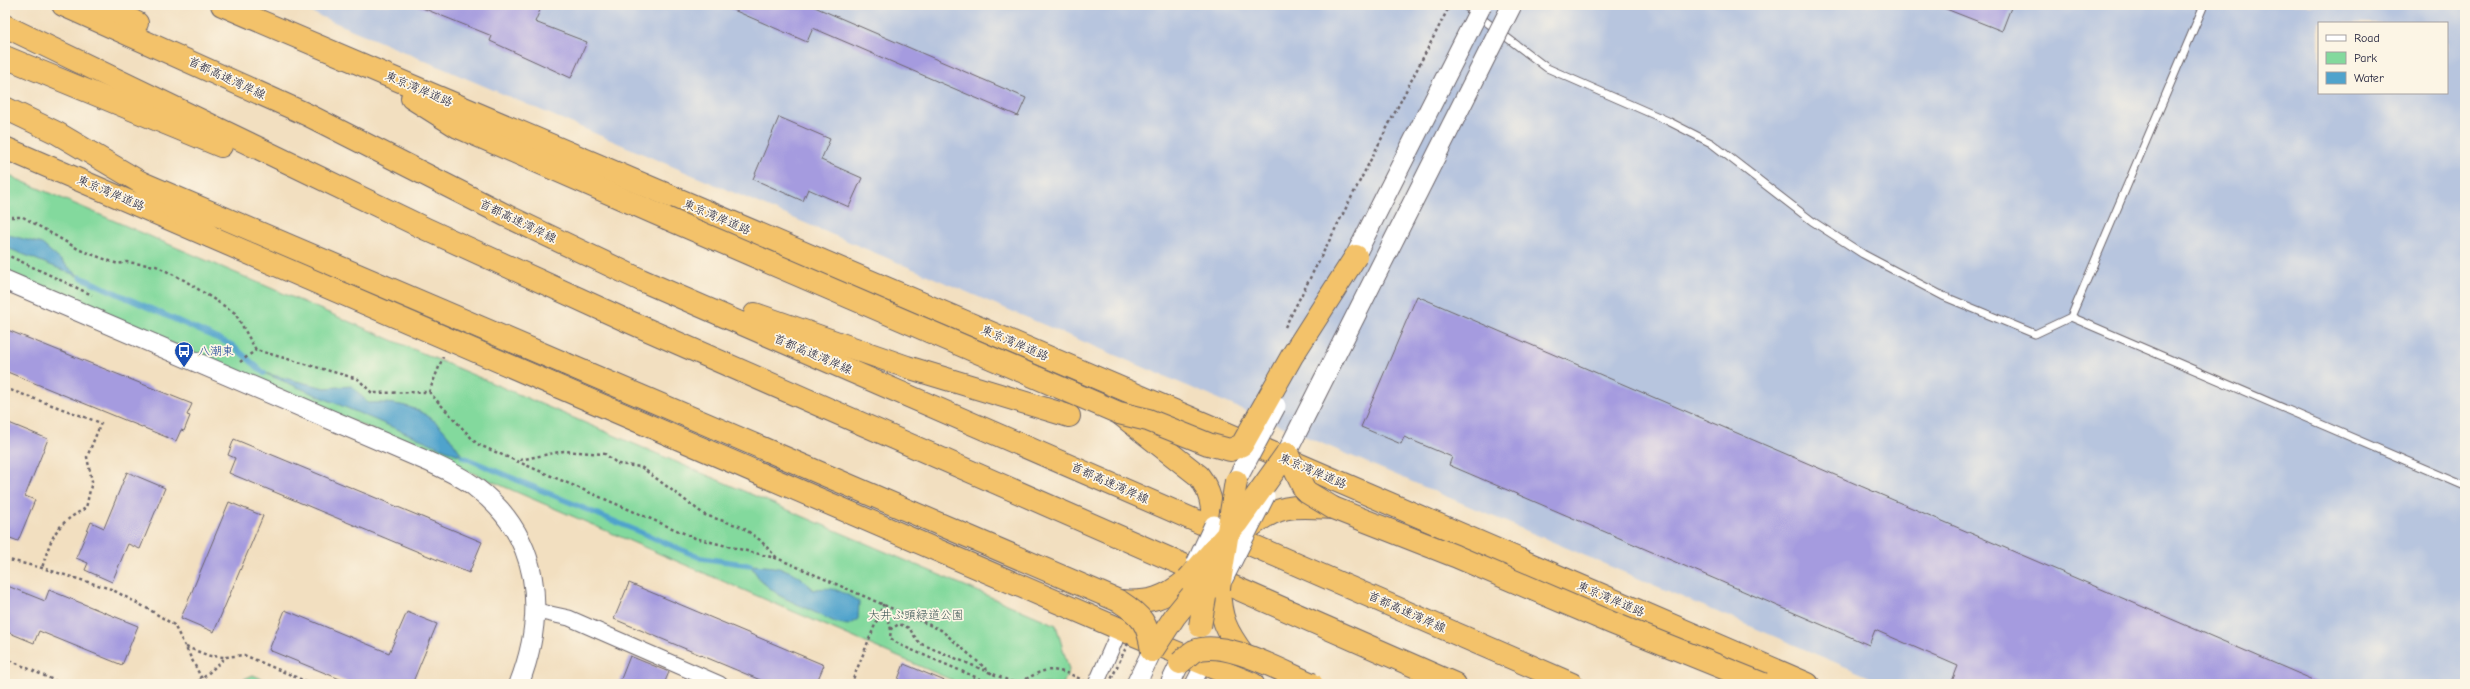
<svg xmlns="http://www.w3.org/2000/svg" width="2470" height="689" viewBox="0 0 2470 689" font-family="'Comic Neue','Klee One',sans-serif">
<rect width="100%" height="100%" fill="#fcf5e5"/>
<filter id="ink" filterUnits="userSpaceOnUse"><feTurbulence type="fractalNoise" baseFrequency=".025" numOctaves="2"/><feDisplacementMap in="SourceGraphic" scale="8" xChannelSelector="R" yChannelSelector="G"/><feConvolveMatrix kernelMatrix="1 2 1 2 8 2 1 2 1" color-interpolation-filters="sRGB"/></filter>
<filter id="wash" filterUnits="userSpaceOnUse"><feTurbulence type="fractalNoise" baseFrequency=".012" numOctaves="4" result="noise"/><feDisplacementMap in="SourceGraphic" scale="16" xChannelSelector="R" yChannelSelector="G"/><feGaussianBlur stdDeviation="0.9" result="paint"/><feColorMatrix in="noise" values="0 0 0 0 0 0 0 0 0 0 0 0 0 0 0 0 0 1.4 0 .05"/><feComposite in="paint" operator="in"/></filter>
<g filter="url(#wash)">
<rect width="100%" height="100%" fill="#f2dfc0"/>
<path fill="#b7c5de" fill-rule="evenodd" d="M 294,5 L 2465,5 L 2465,684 L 1886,684 ZM 2319,23 L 2447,23 L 2447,93 L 2319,93 Z"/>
<g fill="#83d99d" stroke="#527e6c">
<polygon points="5,174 1056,625 1069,670 1063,684 961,684 5,271"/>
<polygon points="253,675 274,684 233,684"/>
</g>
<g fill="#50a3cc" stroke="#396284">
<polygon points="5,234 42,244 80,277 5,247"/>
<path d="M 264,373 L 325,388 L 352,386 L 368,403 C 417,401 438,416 463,457 Z"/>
<path d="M 750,565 C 779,567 793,567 813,590 C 831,585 844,592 859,602 L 858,619 L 848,625 L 835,622 L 780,596 L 761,581 Z"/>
</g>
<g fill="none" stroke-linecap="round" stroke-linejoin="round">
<g stroke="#50a3cc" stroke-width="5.5">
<polyline points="80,277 232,345 264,373"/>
<polyline points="463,457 701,558 750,565"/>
</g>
</g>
<g id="blocks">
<g fill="#a59bdf">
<polygon points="415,5 528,5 540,10 535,22 587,42 571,78 490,41 492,36"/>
<polygon points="722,5 810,5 1026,98 1018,116 813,28 807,42"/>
<polygon points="1936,5 2012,5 2002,31"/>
<polygon points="779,117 830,139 821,160 862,178 849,207 808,189 803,201 753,179"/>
<polygon points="1417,296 2323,684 1951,684 1958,666 1875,630 1869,645 1449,465 1452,457 1404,437 1401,444 1361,427"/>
<polygon points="5,329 192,404 187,415 190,416 184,431 181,430 176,441 5,371"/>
<polygon points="9,423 48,439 25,496 35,500 18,541 5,536 5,432"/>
<polygon points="234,439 482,542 469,573 229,473 235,458 228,455"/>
<polygon points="127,472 165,488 140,549 128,544 112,582 85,570 88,563 76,558 91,522 104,528"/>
<polygon points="229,502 263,516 214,632 181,618"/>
<polygon points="629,583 824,665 816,684 770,684 614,619"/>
<polygon points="5,585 45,601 49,590 138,626 122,665 39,631 34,643 5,631"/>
<polygon points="285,610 389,653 407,612 437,624 412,684 352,684 269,650"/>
<polygon points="630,656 669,672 664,684 619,684"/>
<polygon points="904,664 952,684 896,684"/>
</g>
</g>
</g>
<g filter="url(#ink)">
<use href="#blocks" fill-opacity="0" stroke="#6b646a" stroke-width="1"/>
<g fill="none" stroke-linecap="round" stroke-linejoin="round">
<g stroke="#6b646a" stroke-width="9">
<g id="service">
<polyline points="1464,5 1547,68 1668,121 1711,143 1812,221 1863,254 1943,296 2035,334 2071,317 2204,5"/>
<polyline points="2071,317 2465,486"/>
</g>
</g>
<g stroke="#6b646a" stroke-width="17">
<g id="minor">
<polyline points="537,611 569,618 720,684"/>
<polyline points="1096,684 1120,629"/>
<polyline points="1193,684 1204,663"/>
</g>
</g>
<g stroke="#6b646a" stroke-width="21">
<g id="tertiary">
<path d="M 5,280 L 427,461 C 444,469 461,476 475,487 C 541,536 547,612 519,684"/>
<polyline points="1136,684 1152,651"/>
<polyline points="1170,684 1180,663"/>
</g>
</g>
<g stroke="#6b646a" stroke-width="24">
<g id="trunk">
<polyline points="222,5 1205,424 1808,684"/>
<polyline points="412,98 458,127 666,218"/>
<polyline points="5,148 1120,629 1253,684"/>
<path d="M 1119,413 L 1199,476 C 1211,492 1212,506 1214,525"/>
<path d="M 1249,528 C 1280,503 1295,506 1333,508"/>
<path d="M 1219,588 C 1220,618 1226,631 1244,655"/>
<path d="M 1119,601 C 1150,603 1164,599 1188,579"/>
</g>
</g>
<g stroke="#6b646a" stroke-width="24">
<g id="motorway">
<polyline points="63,5 308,115 507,216 641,280 1572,684"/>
<polyline points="103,5 137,23"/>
<polyline points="5,26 426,229 623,319 1455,684"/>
<polyline points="5,57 221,146"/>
<polyline points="5,108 57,133 140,182 210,236"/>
<polyline points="140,182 566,364"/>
<polyline points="755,314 907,367 1069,416"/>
</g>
</g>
<g stroke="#6b646a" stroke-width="2.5" stroke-dasharray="3 3" stroke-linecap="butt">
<polyline points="5,217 23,217 80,250 118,264 126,262 156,266 184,280 235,313 256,350 358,379 372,393 429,392 477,444 695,538 779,559 941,630 992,674"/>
<polyline points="5,254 92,295"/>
<polyline points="240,362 256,350"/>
<path d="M 5,388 L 101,423 L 87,457 L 92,481 L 86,508 C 55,525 52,535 42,568"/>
<polyline points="429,392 443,357"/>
<polyline points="520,460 564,451 605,454 618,464 641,467 705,515 742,527 760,540 777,558"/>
<polyline points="5,559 42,568 111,589 150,610 174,625 202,679 226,657 244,655 312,684"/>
<polyline points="186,647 210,656 225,657"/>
<polyline points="5,658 62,684"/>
<polyline points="193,684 202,679 203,684"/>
<polyline points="851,684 883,605 891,629"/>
<polyline points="992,684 900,645 890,638 891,629 899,624 909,628 919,643 1017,684"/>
</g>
<use href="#service" stroke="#fff" stroke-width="7"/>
<use href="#minor" stroke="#fff" stroke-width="15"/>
<use href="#tertiary" stroke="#fff" stroke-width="19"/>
<use href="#trunk" stroke="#f3c26a" stroke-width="22"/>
<use href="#motorway" stroke="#f3c26a" stroke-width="22"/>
<g stroke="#6b646a" stroke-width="21" stroke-linecap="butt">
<g id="tertiary-bridge">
<polyline points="1348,270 1482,5"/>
<polyline points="1280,466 1512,5"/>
<polyline points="1236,481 1276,406"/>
<polyline points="1196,564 1214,525"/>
<polyline points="1223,579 1265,496"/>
</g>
</g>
<g stroke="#6b646a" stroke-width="24" stroke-linecap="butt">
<g id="trunk-bridge">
<polyline points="666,218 1119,413 1148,420 1208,444 1230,450 1242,445 1292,356 1356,256"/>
<path d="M 566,364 L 1119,601 C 1142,616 1148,623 1152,651"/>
<polyline points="1287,453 1305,491 1333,508 1455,556 1612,623 1763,684"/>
<polyline points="1188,579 1237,523 1287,453"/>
<polyline points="1219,588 1236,481"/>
<polyline points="1200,626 1209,574"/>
<polyline points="1152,651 1175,616 1211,572"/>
<path d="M 1180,663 C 1185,659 1189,654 1194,651 C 1224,638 1283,672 1312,684"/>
</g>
</g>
<g stroke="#6b646a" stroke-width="2.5" stroke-dasharray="3 3" stroke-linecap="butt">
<polyline points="1285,327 1450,5"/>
<path d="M 1015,684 C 1023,682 1030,676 1038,673 C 1055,665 1075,676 1090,684"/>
<polyline points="1109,684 1129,641"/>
</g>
<use href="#tertiary-bridge" stroke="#fff" stroke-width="19"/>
<use href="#trunk-bridge" stroke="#f3c26a" stroke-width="22"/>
</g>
</g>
<defs>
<g id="bus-pin" transform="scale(1)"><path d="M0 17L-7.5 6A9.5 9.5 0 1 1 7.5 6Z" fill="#1a4fb4" stroke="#fcf5e5"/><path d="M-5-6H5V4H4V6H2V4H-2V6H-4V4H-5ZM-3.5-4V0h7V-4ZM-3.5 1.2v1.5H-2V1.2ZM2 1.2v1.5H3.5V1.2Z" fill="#fff"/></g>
</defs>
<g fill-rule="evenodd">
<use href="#bus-pin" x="184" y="351"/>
</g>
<g text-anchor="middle" stroke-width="3.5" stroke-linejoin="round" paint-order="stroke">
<g font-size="12" fill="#22223b" stroke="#fcf5e5">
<text transform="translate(227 78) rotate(25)" y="4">首都高速湾岸線</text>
<text transform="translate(419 89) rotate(23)" y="4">東京湾岸道路</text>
<text transform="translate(111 193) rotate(23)" y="4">東京湾岸道路</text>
<text transform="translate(717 217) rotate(23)" y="4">東京湾岸道路</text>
<text transform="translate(518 221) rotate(26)" y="4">首都高速湾岸線</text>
<text transform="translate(1015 343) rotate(23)" y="4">東京湾岸道路</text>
<text transform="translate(813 354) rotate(23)" y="4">首都高速湾岸線</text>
<text transform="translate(1313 471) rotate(23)" y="4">東京湾岸道路</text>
<text transform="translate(1110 483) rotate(24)" y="4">首都高速湾岸線</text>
<text transform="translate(1611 599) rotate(23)" y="4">東京湾岸道路</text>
<text transform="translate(1407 612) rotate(24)" y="4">首都高速湾岸線</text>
</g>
<g font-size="12" fill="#164399" stroke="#fcf5e5" text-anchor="start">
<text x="198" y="355">八潮東</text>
</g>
<g font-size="12" fill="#3f5958" stroke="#fcf5e5">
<text x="916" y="619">大井ふ頭緑道公園</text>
</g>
</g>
<rect width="2470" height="689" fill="none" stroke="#fcf5e5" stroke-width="20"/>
<rect x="2318" y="22" width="130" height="72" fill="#fcf5e5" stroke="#a5a1a1"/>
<rect x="2326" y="35" width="20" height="6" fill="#ffffff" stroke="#a5a1a1"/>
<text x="2354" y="42" font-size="12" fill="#22223b">Road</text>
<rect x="2326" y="52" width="20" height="12" fill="#83d99d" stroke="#a5a1a1"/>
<text x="2354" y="62" font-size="12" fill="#22223b">Park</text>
<rect x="2326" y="72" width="20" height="12" fill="#50a3cc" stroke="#a5a1a1"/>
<text x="2354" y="82" font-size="12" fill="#22223b">Water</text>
</svg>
